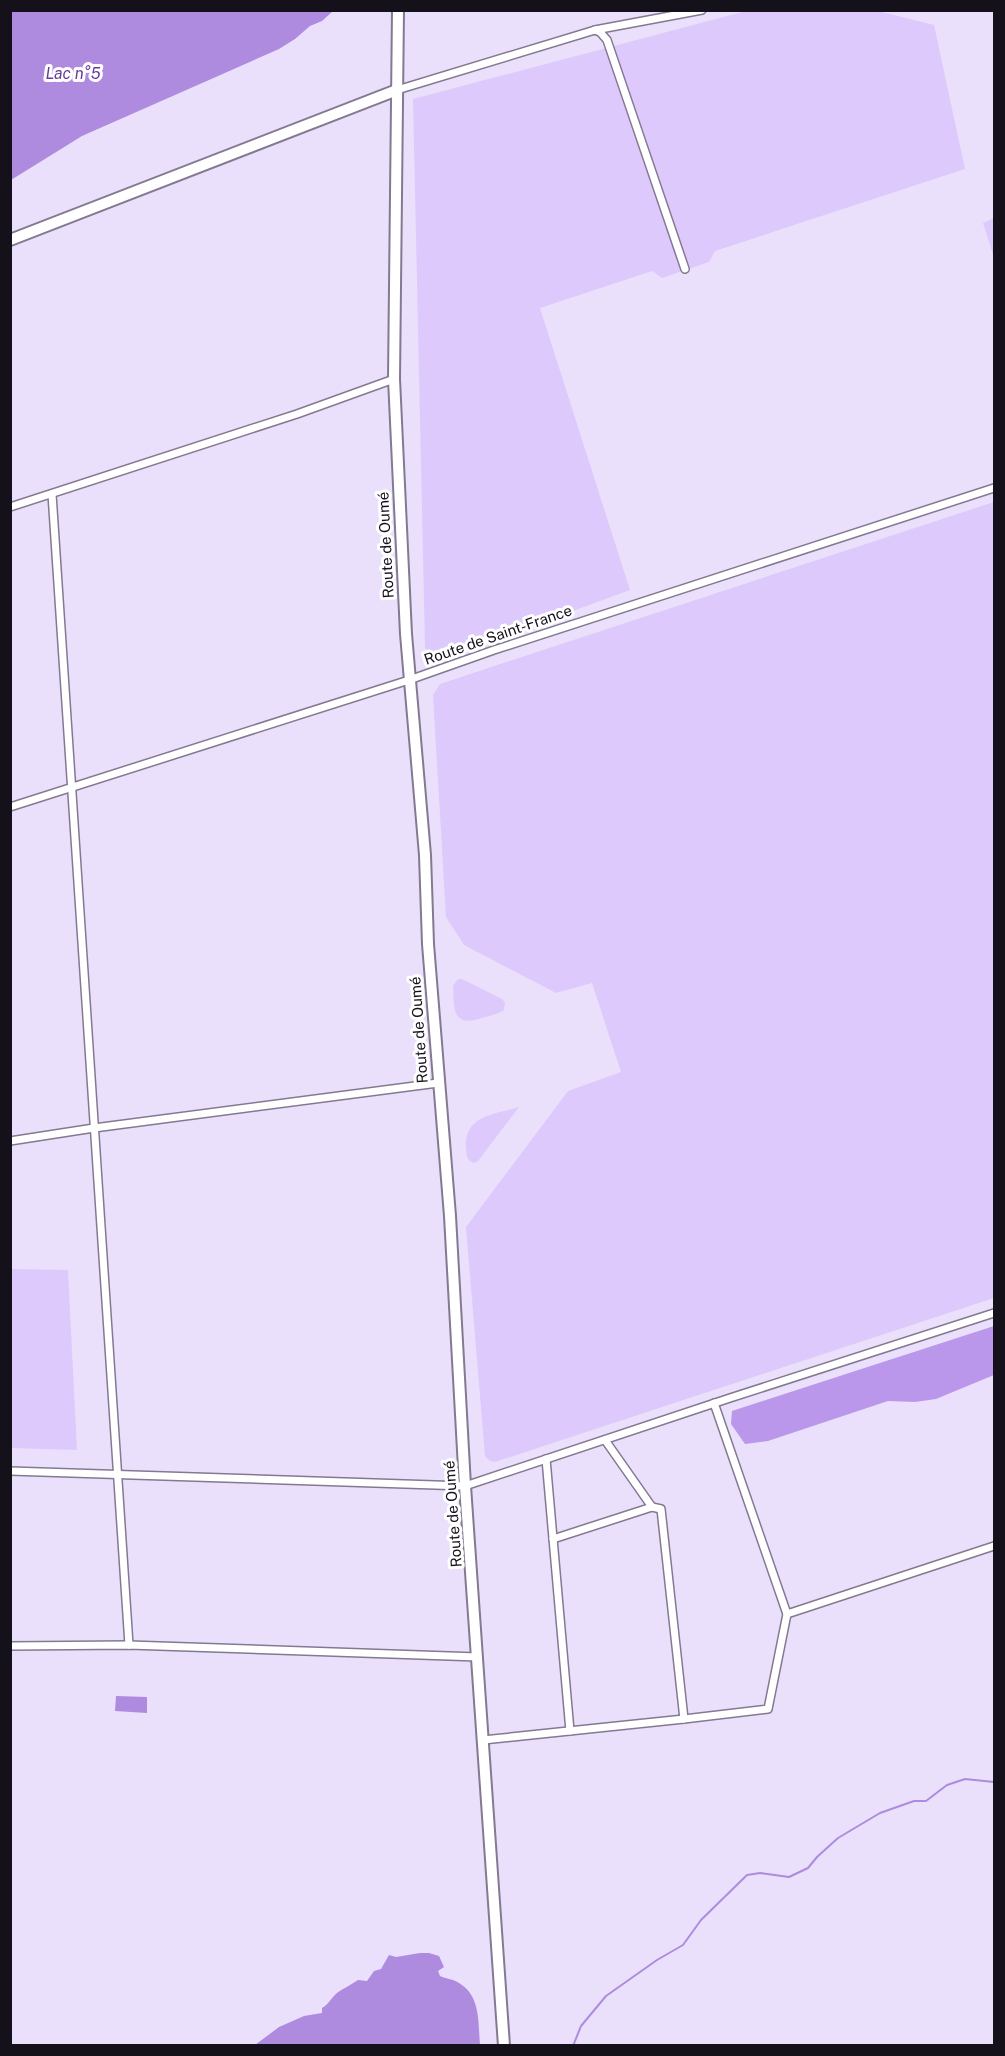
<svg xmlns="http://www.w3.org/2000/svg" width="1005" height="2056" viewBox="0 0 1005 2056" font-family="'Public Sans',sans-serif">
<rect width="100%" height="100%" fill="#eae0fb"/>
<g fill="#ddc9fc">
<polygon points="746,11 878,11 934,25 965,169 715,251 709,262 662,278 652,271 540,308 630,590 442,659 433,657 425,648 413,99"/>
<polygon points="994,218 994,258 983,223"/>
<polygon points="994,502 994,1298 495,1462 490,1461 485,1456 466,1227 568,1091 621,1072 592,983 556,993 464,945 446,917 433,695 440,684 488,668"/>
<path d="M 458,979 L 462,979 L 502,999 L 505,1003 L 504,1010 C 498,1014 489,1016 482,1018 C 452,1028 454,1009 453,986 Z"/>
<path d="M 519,1107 L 478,1161 L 474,1163 C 466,1160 467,1155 466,1148 C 464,1115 494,1115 519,1107 Z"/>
<polygon points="11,1269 68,1270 77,1450 11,1448"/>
</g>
<polygon fill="#ba97eb" points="994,1326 994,1375 936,1399 915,1402 888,1401 768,1441 745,1444 731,1424 732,1411"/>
<g fill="#ae8bdf">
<polygon points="11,10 333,10 333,11 322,21 310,26 295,39 279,49 82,136 11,180"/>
<polygon points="116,1696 147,1697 147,1713 115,1711"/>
<path d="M 420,1953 L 429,1953 L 439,1956 L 444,1967 L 438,1971 L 440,1976 C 446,1979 454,1979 459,1983 C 481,1996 478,2023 480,2045 L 244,2045 L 255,2045 L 279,2027 L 304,2016 L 322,2013 L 322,2008 C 329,2004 331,1998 337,1993 C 342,1989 351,1985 358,1980 L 367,1981 L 374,1971 L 381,1969 L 389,1955 L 396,1957 Z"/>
</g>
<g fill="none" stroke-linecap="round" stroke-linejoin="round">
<polyline stroke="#ae8bdf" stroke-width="2" points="573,2046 581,2026 606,1996 657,1960 683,1945 701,1920 747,1875 760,1873 789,1877 808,1868 817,1857 838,1838 880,1813 914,1801 926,1801 947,1785 965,1779 994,1782"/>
<g stroke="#837991" stroke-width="10">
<g id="street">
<polyline points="595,30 702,10"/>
<polyline points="397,90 595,30 600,32 607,40 685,269"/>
<polyline points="52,494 129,1645"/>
<polyline points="10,507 297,414 394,379"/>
<polyline points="10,807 409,680 494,650 994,488"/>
<polyline points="10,1141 94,1128 438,1083"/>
<polyline points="605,1440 652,1507"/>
<polyline points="546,1459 570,1731"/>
<polyline points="10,1471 465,1486 730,1398 994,1313"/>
<polyline points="553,1539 652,1507 661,1509 684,1719"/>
<polyline points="787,1614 994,1546"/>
<polyline points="10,1646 129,1645 478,1657"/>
<polyline points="483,1740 684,1719 768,1709 787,1614 714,1403"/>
</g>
</g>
<g stroke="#837991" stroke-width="14">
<g id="secondary">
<polyline points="398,10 394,379 406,634 425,855 428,944 450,1216 465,1486 504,2046"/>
<polyline points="10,240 397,90"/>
</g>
</g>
<use href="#street" stroke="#fff" stroke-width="7"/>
<use href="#secondary" stroke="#fff" stroke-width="10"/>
</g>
<g text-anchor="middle" stroke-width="6" stroke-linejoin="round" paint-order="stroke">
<g font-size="15" fill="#14111a" stroke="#fff">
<text transform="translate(386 545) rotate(-93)" y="5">Route de Oumé</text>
<text transform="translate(498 635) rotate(-19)" y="5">Route de Saint-France</text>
<text transform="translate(419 1030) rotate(-94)" y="5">Route de Oumé</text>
<text transform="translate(453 1514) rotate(-94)" y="5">Route de Oumé</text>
</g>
<g font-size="16" font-style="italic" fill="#68399b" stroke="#fff">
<text x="73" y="79">Lac n°5</text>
</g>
</g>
<rect width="1005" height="2056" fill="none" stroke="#14111a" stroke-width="24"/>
</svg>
